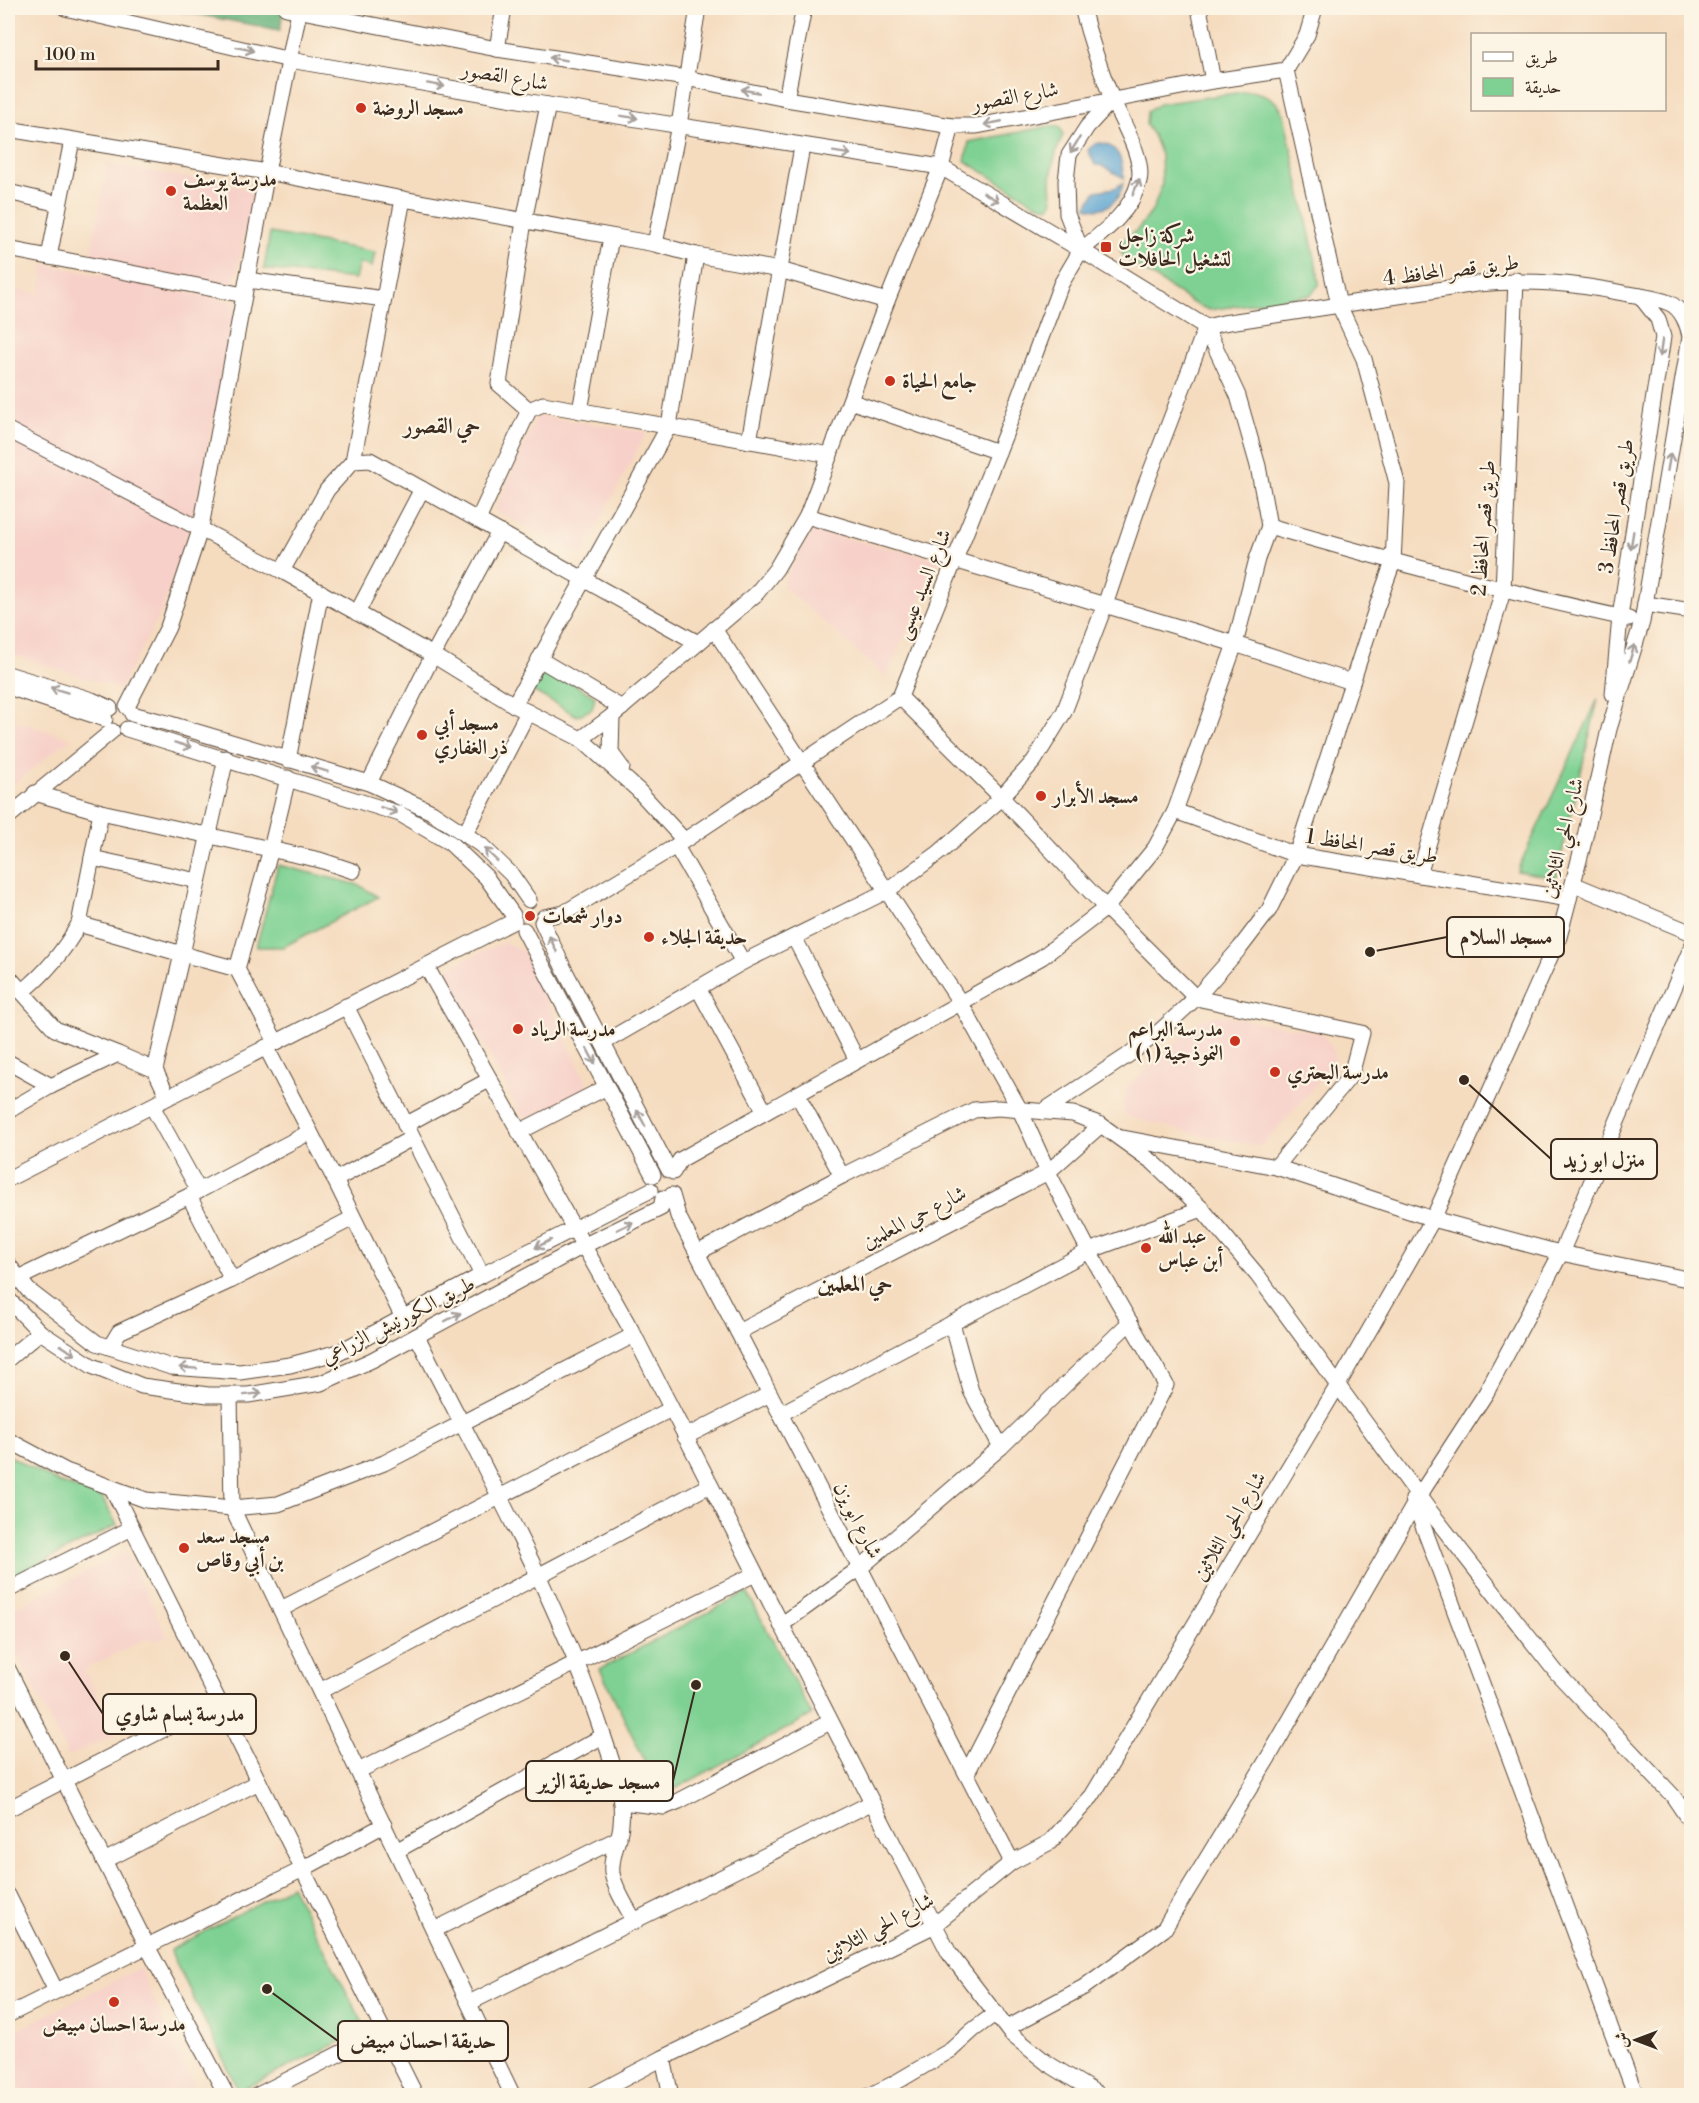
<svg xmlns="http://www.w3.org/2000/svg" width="1699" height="2103" viewBox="0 0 1699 2103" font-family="'Libre Bodoni',Amiri,serif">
<rect width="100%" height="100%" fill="#fcf5e5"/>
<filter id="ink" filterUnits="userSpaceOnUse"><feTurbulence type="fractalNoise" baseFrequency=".0167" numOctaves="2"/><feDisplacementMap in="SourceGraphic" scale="12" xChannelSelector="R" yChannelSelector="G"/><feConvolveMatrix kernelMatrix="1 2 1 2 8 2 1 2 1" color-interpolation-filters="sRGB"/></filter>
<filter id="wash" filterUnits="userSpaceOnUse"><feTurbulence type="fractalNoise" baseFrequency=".008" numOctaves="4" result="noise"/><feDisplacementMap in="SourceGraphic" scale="24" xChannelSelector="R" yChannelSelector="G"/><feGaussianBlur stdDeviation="1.35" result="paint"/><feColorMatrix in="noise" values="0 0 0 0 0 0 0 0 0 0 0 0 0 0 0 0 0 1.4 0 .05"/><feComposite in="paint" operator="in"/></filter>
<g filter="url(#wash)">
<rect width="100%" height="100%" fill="#f5dcbf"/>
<g fill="#f7d1c9">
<polygon points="107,164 237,186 253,192 235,283 214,284 90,261"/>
<polygon points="44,264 237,302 196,506 162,610 120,689 8,653 8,287 40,294"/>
<polygon points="537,416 647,432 581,556 495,510"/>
<polygon points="812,531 939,559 886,677 782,585"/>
<polygon points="8,719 71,738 8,788"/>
<polygon points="504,942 522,951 589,1087 524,1120 444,970"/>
<polygon points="1218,1015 1321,1033 1333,1048 1334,1064 1262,1146 1200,1135 1130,1117 1124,1114 1124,1102 1128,1086 1201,1020"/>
<polygon points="126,1552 167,1636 154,1642 150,1637 84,1669 115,1734 68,1757 8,1634 8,1611"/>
<polygon points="139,1968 198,2095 24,2095 8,2060 8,2035"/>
</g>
<g fill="#7ed193" stroke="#5c7e58" stroke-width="1.5">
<path d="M 1250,91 C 1267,94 1277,99 1284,115 L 1318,273 L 1319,285 L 1310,295 L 1209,310 L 1193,303 L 1125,258 L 1120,250 L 1123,240 L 1137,230 L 1153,210 L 1162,184 L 1161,155 L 1153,135 L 1146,125 L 1147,112 L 1159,104 Z"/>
<path d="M 1050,126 L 1060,127 L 1063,135 C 1053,157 1048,177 1053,201 L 1049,207 L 1038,205 L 965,161 L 969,142 Z"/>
<polygon points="270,233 375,252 372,267 359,263 355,279 264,269"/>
<polygon points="542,664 595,697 592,709 577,716 529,689"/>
<polygon points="1598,699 1556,878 1517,871"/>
<polygon points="278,865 359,885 378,897 283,947 256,947"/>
<polygon points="8,1455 59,1483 101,1496 117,1525 8,1579"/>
<polygon points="747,1592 812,1715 662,1796 600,1669"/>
<polygon points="291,1886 366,2029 239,2091 170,1950"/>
</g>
<polygon fill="#66b37d" stroke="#506e4e" stroke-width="1.5" points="163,8 264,8 283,11 280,30"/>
<g fill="#5ba4d2" stroke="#4b6778" stroke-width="1.5">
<path d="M 1101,143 C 1120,147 1122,161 1124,178 L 1100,165 L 1095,165 L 1088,150 L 1095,144 Z"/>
<path d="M 1123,183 C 1120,202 1105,213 1086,207 L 1096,191 L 1115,188 Z"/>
</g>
</g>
<g filter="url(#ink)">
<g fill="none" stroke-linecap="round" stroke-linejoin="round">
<g stroke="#574536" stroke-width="17">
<g id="minor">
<polyline points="65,8 290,60 548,105 941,167 1081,250 1206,327 1238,396 1258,466 1269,526 1257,559 1235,644 1175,811 1155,848 1106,908 1042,957 680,1160 673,1172"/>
<polyline points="286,8 497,49 686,78 786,99 952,126 977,126 1213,81 1286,70 1307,35 1315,8"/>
<path d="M 1082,8 C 1090,39 1100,69 1112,99 C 1121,120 1145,159 1139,181 C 1132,211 1105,231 1081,250 L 1067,214 L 1066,181 L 1069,155 L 1087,127 L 1112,100"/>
<polyline points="1199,8 1213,81"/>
<polyline points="497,49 504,8"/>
<polyline points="786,99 804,8"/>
<polyline points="8,129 267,172 403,199 655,244 696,255 780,270 887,301"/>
<polyline points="8,192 59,204"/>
<polyline points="655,244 679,125 698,8"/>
<polyline points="8,249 244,295"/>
<polyline points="49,257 72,140"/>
<polyline points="247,280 384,299"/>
<polyline points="850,401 998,452"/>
<polyline points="529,410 499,384 524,221 548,105"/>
<polyline points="580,411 611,237"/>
<polyline points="8,430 282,571 433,655 514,705 581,739 638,790 684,840"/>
<polyline points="749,441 802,147"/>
<polyline points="353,461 403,199"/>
<polyline points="807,516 1235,644 1352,682"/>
<polyline points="478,520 529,410 543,404 830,455"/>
<path d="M 1269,526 C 1389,561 1508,593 1629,619"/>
<polyline points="282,571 327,490 353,461 370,460 698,643"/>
<polyline points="1645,604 1692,611"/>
<polyline points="357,613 422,489"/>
<polyline points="714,629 960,1002 1020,1110 1048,1172 1089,1251 1166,1385 967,1773"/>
<polyline points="539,659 622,708"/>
<polyline points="8,674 92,700 110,708"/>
<polyline points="8,687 105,719"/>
<polyline points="1613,694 1620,617 1663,337 1658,319 1640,296"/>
<polyline points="900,697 1001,797 1106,908 1196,998 1362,1033 1351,1075 1276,1167"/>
<polyline points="514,705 669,426 696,255"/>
<polyline points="127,707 168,627 201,527 267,172 299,11"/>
<polyline points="132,714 167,723 369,783 432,812 481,845 511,874 529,900"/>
<polyline points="612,716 611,753 622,768"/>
<polyline points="127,729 400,814 450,843 486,877 513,915"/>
<polyline points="581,739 612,716 756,594 776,569 807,516 887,301 941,167 952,126"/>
<polyline points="226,758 182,954 237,969 276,1042"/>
<polyline points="288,760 321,592"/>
<polyline points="369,783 433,655 499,532"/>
<polyline points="35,793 101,812 79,924 182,954 155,1070 168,1097"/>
<polyline points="1175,811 1296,855 1569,899"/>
<polyline points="101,812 320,860 353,871"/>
<polyline points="8,817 112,731"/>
<polyline points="465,834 528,712"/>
<polyline points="676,846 743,962"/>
<polyline points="92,858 198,881"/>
<polyline points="1419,875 1503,591 1516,280"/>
<polyline points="1573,884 1692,933"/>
<polyline points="544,917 564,913 676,846 900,697 1006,432 1061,284 1081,250"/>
<polyline points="542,922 564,969 669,1170"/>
<polyline points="524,930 653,1175"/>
<polyline points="794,937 857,1060"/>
<polyline points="426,966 634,1335 949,1953 1011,2034 1047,2063 1101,2096"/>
<polyline points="237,969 271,849 288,778"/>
<polyline points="8,976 55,1029 118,1054"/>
<polyline points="698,988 765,1112"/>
<path d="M 22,992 C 46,973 64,951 79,924"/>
<polyline points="346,1006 482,1275"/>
<polyline points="266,1047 335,1180 403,1318"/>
<polyline points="8,1062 51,1086"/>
<polyline points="797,1094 842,1176"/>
<polyline points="152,1106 199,1191"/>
<polyline points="8,1111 51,1086 118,1054 155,1070"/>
<polyline points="1042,1112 1127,1056 1160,1031 1196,998 1240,948 1269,910 1296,855 1376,609 1393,562 1397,483 1364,359 1339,305 1286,70"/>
<polyline points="405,1125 489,1080"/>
<polyline points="519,1132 607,1087"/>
<polyline points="1123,1138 1276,1167 1433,1219 1556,1252 1692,1280"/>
<polyline points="8,1179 514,921"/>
<polyline points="335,1180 412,1138"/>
<polyline points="672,1195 678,1216 1012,1862"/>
<polyline points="189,1196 232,1280"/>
<polyline points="697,1253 842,1176 974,1110 998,1108 1073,1114 1101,1125 1154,1163 1202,1209 1258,1276 1429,1510 1556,1672 1673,1796 1692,1824"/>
<polyline points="8,1264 28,1290 97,1343 171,1367 240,1372 290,1365 339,1352 482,1275 651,1190"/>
<polyline points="19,1278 189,1196 310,1132"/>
<polyline points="8,1299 40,1332 92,1366 142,1386 208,1395 248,1395 321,1383 372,1360 583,1246 661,1208 663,1198"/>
<polyline points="952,1323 971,1391 1001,1447"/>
<polyline points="738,1332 1048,1172 1101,1125"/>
<path d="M 417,1336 C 483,1467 557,1596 603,1735 C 613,1764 624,1794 621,1824 C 620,1840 610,1856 612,1873 C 615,1890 627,1907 635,1922"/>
<polyline points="110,1347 119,1332 232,1280 353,1218"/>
<polyline points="8,1359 40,1332"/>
<polyline points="230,1395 232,1508 513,2096"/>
<polyline points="780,1414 1089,1251 1202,1209"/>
<polyline points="685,1437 770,1394"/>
<polyline points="8,1440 66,1471 146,1500 232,1508 278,1504 384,1463 634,1335"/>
<polyline points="112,1488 416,2096"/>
<polyline points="1413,1499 1636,2096"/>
<polyline points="8,1590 132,1528"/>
<polyline points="281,1609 671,1409"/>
<polyline points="781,1625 860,1568 1001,1447 1130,1322"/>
<polyline points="8,1669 147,1946 227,2096"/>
<polyline points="320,1691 710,1485"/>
<polyline points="358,1771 755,1574"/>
<polyline points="621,1802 664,1807 679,1801 830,1722"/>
<polyline points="8,1809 219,1701"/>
<polyline points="396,1851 603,1736"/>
<polyline points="104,1861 259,1782"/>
<polyline points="8,1895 56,1991"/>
<polyline points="434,1930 619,1838"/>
<polyline points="469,2003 871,1803"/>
<polyline points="8,2015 303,1869 384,1825"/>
<polyline points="1007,2028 1084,1987 1164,1929 1268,1758 1419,1496 1486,1393 1561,1253 1692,946"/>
<polyline points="663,2058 671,2096"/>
<polyline points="256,2096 384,2031"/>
<path d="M 591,2096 L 663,2058 L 933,1926 L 1012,1862 L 1050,1842 L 1092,1796 L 1338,1385 L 1433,1219 L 1559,937 L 1584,841 L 1609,729 L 1642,622 L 1690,337 C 1688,324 1681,308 1669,303 C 1657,298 1641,296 1628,294 C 1574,283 1531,279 1476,284 L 1223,323 L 1206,327 L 1144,489 L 1105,605 L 1064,712 L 1034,761 L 996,803 L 940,852 L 887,891 L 743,962 L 603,1043"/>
<polyline points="869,2096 893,2084 951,2050 973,2030 996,2013"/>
</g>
</g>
<use href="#minor" stroke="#fff" stroke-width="15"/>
</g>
<defs><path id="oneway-shaft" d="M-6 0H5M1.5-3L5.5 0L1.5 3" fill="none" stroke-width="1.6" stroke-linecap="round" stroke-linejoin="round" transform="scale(1.5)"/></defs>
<g stroke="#a79f9a">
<use href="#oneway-shaft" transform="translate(245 49) rotate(13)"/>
<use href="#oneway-shaft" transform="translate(558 59) rotate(-171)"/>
<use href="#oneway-shaft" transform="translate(436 85) rotate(10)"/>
<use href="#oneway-shaft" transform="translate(750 91) rotate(-169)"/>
<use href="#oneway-shaft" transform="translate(629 117) rotate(9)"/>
<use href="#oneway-shaft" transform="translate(993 123) rotate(169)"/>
<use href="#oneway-shaft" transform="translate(1075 145) rotate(122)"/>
<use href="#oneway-shaft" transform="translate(842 153) rotate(9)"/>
<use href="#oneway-shaft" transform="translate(1136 187) rotate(-68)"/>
<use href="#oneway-shaft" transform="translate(991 197) rotate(30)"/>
<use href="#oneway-shaft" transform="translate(1661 348) rotate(98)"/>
<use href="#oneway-shaft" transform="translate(1669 462) rotate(-80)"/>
<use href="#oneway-shaft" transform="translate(1632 540) rotate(99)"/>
<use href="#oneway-shaft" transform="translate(1632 653) rotate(-73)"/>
<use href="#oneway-shaft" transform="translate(59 690) rotate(-163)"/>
<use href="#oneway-shaft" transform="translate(183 745) rotate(17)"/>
<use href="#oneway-shaft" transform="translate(319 769) rotate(-163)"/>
<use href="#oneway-shaft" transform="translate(389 810) rotate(19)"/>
<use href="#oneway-shaft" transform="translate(491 855) rotate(-136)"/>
<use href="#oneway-shaft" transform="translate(553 944) rotate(-115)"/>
<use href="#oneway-shaft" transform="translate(591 1056) rotate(62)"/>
<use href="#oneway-shaft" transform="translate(641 1118) rotate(-118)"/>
<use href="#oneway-shaft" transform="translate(625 1226) rotate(-26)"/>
<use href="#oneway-shaft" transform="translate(543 1244) rotate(153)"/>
<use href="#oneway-shaft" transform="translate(453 1317) rotate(-28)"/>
<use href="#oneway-shaft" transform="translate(68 1350) rotate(33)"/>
<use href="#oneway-shaft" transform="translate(188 1368) rotate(-176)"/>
<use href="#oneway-shaft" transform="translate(253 1394) rotate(-7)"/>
</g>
</g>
<g fill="#c8321e" stroke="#fcf5e5" stroke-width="2">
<circle cx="361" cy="108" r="6"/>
<circle cx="171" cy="191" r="6"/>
<rect x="1100" y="241" width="12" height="12" rx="3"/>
<circle cx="890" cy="381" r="6"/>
<circle cx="422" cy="735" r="6"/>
<circle cx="1041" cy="796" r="6"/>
<circle cx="530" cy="916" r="6"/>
<circle cx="649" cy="937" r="6"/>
<circle cx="518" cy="1029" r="6"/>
<circle cx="1235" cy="1041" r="6"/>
<circle cx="1275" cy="1072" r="6"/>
<circle cx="1146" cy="1248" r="6"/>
<circle cx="184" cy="1548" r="6"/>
<circle cx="114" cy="2002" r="6"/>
</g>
<g text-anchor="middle" stroke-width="4.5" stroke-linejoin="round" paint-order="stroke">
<g font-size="21" fill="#3b2a1e" stroke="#fcf5e5">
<text transform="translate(505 76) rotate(10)" y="7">شارع القصور</text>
<text transform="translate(1015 96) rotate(-10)" y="7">شارع القصور</text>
<text transform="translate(1451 270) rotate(-7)" y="7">طريق قصر المحافظ 4</text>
<text transform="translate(1616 506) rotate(-81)" y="7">طريق قصر المحافظ 3</text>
<text transform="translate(1483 528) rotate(-86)" y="7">طريق قصر المحافظ 2</text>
<text transform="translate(923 584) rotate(-68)" y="7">شارع السيد عيسى</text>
<text transform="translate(1562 838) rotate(-76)" y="7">شارع الحي الثلاثين</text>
<text transform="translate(1372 846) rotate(9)" y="7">طريق قصر المحافظ 1</text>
<text transform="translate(914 1217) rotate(-27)" y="7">شارع حي المعلمين</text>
<text transform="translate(398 1320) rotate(-27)" y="7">طريق الكورنيش الزراعي</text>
<text transform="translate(858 1520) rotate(63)" y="7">شارع ابو يزن</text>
<text transform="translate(1229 1526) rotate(-59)" y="7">شارع الحي الثلاثين</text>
<text transform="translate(878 1927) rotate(-28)" y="7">شارع الحي الثلاثين</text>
</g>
<g font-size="21" font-weight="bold" fill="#3b2a1e" stroke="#fcf5e5" text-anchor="start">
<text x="373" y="115">مسجد الروضة</text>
<text x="183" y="186">مدرسة يوسف<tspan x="183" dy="24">العظمة</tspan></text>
<text x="1118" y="242">شركة زاجل<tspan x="1118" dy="24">لتشغيل الحافلات</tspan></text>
<text x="902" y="388">جامع الحياة</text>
<text x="434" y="730">مسجد أبي<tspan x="434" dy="24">ذر الغفاري</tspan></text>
<text x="1053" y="803">مسجد الأبرار</text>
<text x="542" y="923">دوار شمعات</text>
<text x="661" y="944">حديقة الجلاء</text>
<text x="530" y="1036">مدرسة الرياد</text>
<text x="1223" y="1036" text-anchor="end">مدرسة البراعم<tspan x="1223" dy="24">النموذجية (١)</tspan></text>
<text x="1287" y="1079">مدرسة البحتري</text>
<text x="1158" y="1243">عبد الله<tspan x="1158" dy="24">أبن عباس</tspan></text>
<text x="196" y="1543">مسجد سعد<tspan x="196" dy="24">بن أبي وقاص</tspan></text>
<text x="114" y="2031" text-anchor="middle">مدرسة احسان مبيض</text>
</g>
<g font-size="22" font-weight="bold" fill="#3b2a1e" stroke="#fcf5e5">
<text x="442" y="433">حي القصور</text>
<text x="855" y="1291">حي المعلمين</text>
</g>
</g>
<path fill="none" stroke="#3b2a1e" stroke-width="2" d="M1370 952L1447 937M1464 1080L1551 1159M65 1656L103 1714M696 1685L673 1781M267 1989L338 2041"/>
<g fill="#3b2a1e" stroke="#fcf5e5" stroke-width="2">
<circle cx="1370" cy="952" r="6"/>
<circle cx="1464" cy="1080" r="6"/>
<circle cx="65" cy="1656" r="6"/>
<circle cx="696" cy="1685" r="6"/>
<circle cx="267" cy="1989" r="6"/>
</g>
<g fill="#fcf5e5" stroke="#3b2a1e" stroke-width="2">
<rect x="1447" y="917" width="117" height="40" rx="6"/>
<rect x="1551" y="1139" width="106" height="40" rx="6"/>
<rect x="103" y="1694" width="153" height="40" rx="6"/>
<rect x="526" y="1761" width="147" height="40" rx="6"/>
<rect x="338" y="2021" width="170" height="40" rx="6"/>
</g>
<g font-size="22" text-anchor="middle" font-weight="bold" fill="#3b2a1e">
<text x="1506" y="944">مسجد السلام</text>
<text x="1604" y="1167">منزل ابو زيد</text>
<text x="180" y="1721">مدرسة بسام شاوي</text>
<text x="599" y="1789">مسجد حديقة الزير</text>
<text x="423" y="2048">حديقة احسان مبيض</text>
</g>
<rect width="1699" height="2103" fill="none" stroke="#fcf5e5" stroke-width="30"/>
<rect x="1471" y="33" width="195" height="78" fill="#fcf5e5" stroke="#afa495" stroke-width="1.5"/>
<rect x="1483" y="52" width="30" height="9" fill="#ffffff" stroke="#afa495" stroke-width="1.5"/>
<text x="1525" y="63" font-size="18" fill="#3b2a1e">طريق</text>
<rect x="1483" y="78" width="30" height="18" fill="#7ed193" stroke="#afa495" stroke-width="1.5"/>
<text x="1525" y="93" font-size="18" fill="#3b2a1e">حديقة</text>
<g transform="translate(1636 2040) rotate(270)" stroke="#fcf5e5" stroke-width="4.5" paint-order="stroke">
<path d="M0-4.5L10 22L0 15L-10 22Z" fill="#3b2a1e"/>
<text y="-9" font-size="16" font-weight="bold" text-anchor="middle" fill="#3b2a1e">ش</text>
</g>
<path d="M36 60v9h182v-9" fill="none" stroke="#3b2a1e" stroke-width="3"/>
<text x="45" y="60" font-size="18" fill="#3b2a1e" stroke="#fcf5e5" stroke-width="4.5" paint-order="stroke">100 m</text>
</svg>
